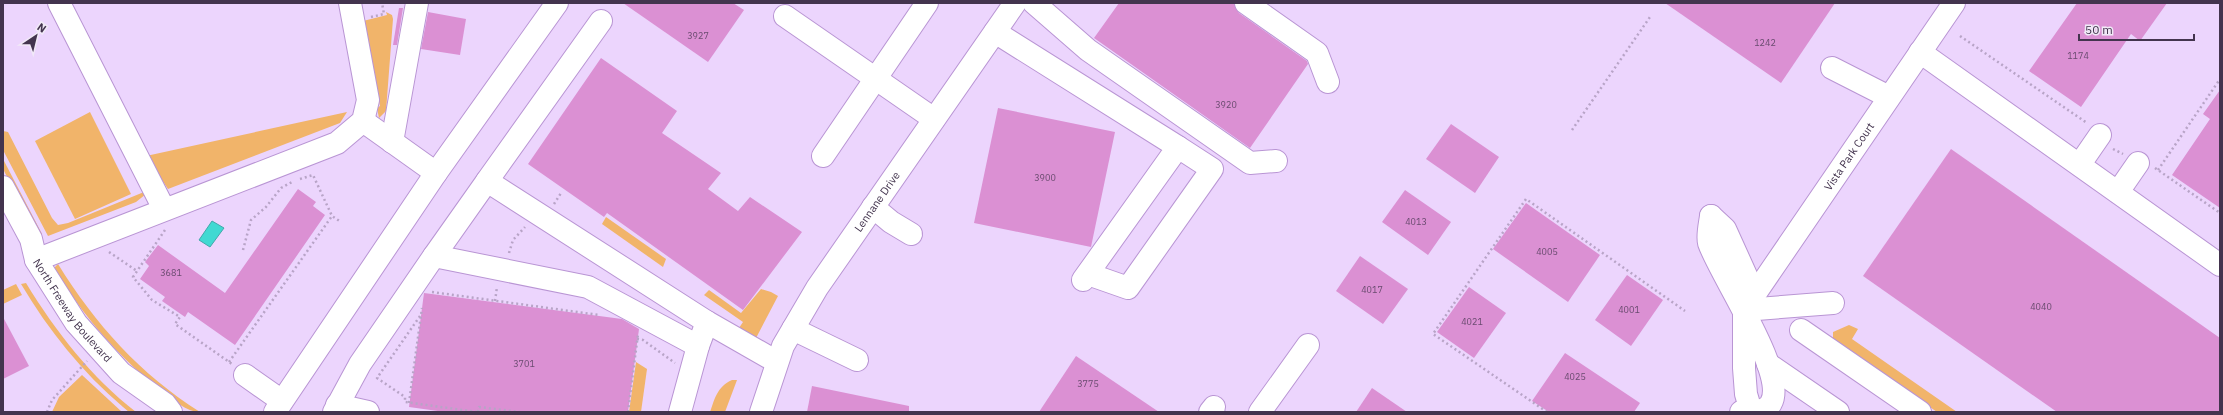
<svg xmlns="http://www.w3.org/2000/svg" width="2223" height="415" viewBox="0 0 2223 415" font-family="'IBM Plex Sans',sans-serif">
<rect width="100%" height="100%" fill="#ecd5fd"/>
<g fill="#f1b46a">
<polygon points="386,12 392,15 393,19 386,111 379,118 377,108 380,106 363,21 387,15"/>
<polygon points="90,112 131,194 75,219 35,141"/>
<polygon points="347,112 340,123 168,189 146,156"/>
<polygon points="3,131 8,132 52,218 58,225 68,223 144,192 146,194 136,202 48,236 3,150"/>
<polygon points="3,159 42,234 38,236 3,169"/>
<polygon points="606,217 666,259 663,267 602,224"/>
<path d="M 58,264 C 95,324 140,374 200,412 C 186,412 174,400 163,392 C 118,357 84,317 54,268 Z"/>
<path d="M 26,283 C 56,332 91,377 136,412 L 129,412 L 123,407 C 82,372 49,331 21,284 Z"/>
<polygon points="16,284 22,295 3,304 3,290"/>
<polygon points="761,289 771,292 778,296 755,340 737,331 743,322 704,295 709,290 741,313"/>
<polygon points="1849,325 1858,329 1852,339 1957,412 1937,412 1833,339 1833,332"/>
<polygon points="636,362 647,369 641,412 629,412"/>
<polygon points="82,375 122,412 52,412 59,397"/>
<path d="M 732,380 L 737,380 L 725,412 L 710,412 C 715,398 717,387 732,380 Z"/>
</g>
<polygon fill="#40d9d2" stroke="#41a8aa" points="212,221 224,228 210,247 199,240"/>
<g fill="#db90d3">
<polygon points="623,3 733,3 744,10 708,62"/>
<polygon points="1119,3 1234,3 1239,13 1307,61 1308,64 1250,148 1094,38"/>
<polygon points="1665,3 1835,3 1781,83"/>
<polygon points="2077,3 2167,3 2140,41 2131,34 2081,107 2029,71"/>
<polygon points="399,8 403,8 397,45 393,45"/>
<polygon points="428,12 466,19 460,55 421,49"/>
<polygon points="601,58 677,111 662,133 721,173 708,189 738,211 750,197 802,232 743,310 607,213 604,217 528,164"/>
<polygon points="2220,90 2220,208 2172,175 2210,119 2203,114"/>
<polygon points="998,108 1115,132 1091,247 974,223"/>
<polygon points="1451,124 1499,157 1475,193 1426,159"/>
<polygon points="1951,149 2220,338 2220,412 2057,412 1863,276"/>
<polygon points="298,189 316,202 313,206 325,215 235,345 188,312 185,317 162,301 165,297 140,279 149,266 145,262 158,245 225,293"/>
<polygon points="1405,190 1451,222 1428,255 1382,222"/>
<polygon points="1526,203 1600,255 1568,302 1493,249"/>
<polygon points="1360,256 1408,289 1383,324 1336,291"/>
<polygon points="1627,275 1663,300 1631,346 1595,320"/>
<polygon points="1469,287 1506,313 1474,358 1437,332"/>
<polygon points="424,293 622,319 639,329 628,412 445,412 409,407"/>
<polygon points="3,317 29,366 3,379"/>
<polygon points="1565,353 1640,403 1634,412 1549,412 1532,401"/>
<polygon points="1076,356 1159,412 1039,412"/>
<polygon points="812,386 909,406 909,412 807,412"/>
<polygon points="1372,388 1407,412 1356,412"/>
</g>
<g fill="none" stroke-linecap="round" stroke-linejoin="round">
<g stroke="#b995d4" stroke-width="24">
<g id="minor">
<polyline points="59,3 164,209"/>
<polyline points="1034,3 1088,50 1250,163 1276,161"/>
<polyline points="1246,3 1317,53 1328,82"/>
<polyline points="785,16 934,119"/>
<polyline points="995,32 1178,147 1083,280"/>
<polyline points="1920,52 2220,265"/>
<polyline points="1832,68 1889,97"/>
<polyline points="363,121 436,173"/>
<polyline points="392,142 417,3"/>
<polyline points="823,156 927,3"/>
<polyline points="2080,164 2100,135"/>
<polyline points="487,181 601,21"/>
<path id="s1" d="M 3,187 L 31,239 L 36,260 L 76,323 L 121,373 L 165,404 L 171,412"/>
<polyline points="2118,192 2138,163"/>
<polyline points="873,207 891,222 911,234"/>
<path d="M 1711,216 C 1710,224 1707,236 1709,243 C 1720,275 1788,374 1771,403 C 1766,413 1751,411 1741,412"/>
<polyline points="1711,216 1725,229 1749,282 1744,310 1744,368 1746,394 1751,411"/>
<polyline points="434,256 487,181 707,322 698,346"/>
<polyline points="36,260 337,143 363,121 368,100 350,3"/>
<polyline points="1088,274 1128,288 1212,169 1178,147"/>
<path id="s2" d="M 1744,310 L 1954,3"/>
<polyline points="1744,310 1833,303"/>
<polyline points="707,322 777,362"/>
<polyline points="793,329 857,360"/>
<polyline points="1801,330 1920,412"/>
<polyline points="1768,364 1838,412"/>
<polyline points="245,375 282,401"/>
<polyline points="337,405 368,412"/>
<polyline points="275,412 436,173 557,3"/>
<polyline points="334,412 360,364 434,256 588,287 698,346 680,412"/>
<path id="s3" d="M 761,412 L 783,346 L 817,288 L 1015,3"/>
<polyline points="1210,412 1214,407"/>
<polyline points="1260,412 1308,345"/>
</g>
</g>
<g stroke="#b8a4c7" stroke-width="2.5" stroke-dasharray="2 3" stroke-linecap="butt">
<polyline points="371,17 384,14 382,3"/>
<polyline points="1960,36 2087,123"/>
<polyline points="1572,130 1650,17"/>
<polyline points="2113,149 2123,154"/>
<polyline points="2155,168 2220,213"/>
<polyline points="2158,170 2220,79"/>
<polyline points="300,179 313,175 332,216 341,222"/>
<polyline points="554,204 561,193"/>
<polyline points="165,230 133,277 152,300 180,317 175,324 232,364"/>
<polyline points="243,250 251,220 266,207 281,188 292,182"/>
<polyline points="109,252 137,271"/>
<polyline points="509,253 513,240 525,227"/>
<polyline points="432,292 599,315"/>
<polyline points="495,301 497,287"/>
<polyline points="420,316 377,378 405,397 405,402 477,412"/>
<polyline points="637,339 643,340 675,363"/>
<polyline points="229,362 332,216"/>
<polyline points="409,403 422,308"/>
<polyline points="3,412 4,412"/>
<polyline points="47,412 52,400 87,361"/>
<polyline points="478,412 479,407 520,412"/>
<polyline points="628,412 638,334"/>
<polyline points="1547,412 1433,334 1526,199 1685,311"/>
</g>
<use href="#minor" stroke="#fff" stroke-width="22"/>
</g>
<g text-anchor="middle" stroke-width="3" stroke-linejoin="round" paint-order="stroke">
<g font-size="9" fill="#694b6f">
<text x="698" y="39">3927</text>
<text x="1765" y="46">1242</text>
<text x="2078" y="59">1174</text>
<text x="1226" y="108">3920</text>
<text x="1045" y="181">3900</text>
<text x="1416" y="225">4013</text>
<text x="1547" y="255">4005</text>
<text x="171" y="276">3681</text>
<text x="1372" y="293">4017</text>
<text x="2041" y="310">4040</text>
<text x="1629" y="313">4001</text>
<text x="1472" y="325">4021</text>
<text x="524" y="367">3701</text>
<text x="1575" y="380">4025</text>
<text x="1088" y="387">3775</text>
</g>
<g font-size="11" fill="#43344e" stroke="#f1e9f7">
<text dy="4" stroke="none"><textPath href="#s2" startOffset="186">Vista Park Court</textPath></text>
<text dy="4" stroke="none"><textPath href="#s3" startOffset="242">Lennane Drive</textPath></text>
<text dy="4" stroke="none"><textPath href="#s1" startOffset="143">North Freeway Boulevard</textPath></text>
</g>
</g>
<rect width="2223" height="415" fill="none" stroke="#43344e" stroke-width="8"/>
<g transform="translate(36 36) rotate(35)" stroke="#f1e9f7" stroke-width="3" paint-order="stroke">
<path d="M0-3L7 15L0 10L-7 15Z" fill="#43344e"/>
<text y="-6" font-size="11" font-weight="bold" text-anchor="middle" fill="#43344e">N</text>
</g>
<path d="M2079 34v6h115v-6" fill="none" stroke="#43344e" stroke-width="2"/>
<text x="2085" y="34" font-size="12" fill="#43344e" stroke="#f1e9f7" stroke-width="3" paint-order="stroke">50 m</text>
</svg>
